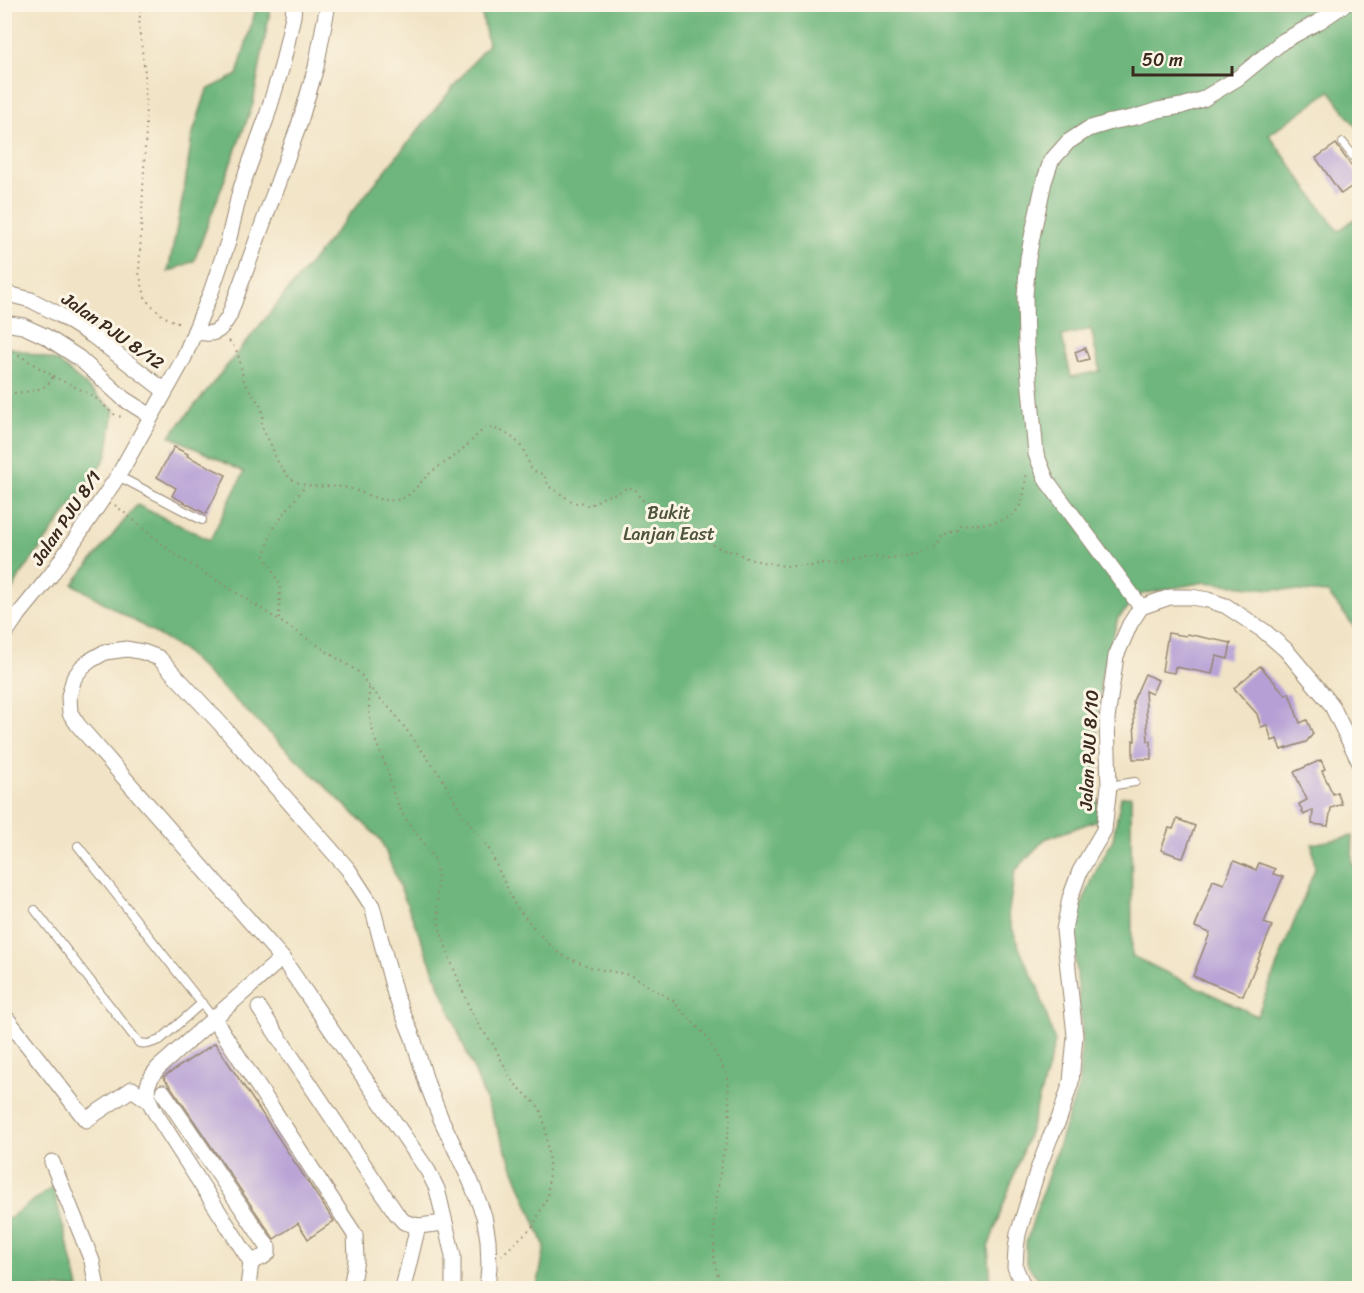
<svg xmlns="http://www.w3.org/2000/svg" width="1364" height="1293" viewBox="0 0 1364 1293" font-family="Sriracha,sans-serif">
<rect width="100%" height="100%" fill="#fcf5e5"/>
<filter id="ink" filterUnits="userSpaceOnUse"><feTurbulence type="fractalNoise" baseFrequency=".0167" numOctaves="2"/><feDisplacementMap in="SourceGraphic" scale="12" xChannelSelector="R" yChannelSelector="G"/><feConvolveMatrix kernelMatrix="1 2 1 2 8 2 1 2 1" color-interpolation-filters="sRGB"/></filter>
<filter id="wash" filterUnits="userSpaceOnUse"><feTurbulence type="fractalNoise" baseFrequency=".008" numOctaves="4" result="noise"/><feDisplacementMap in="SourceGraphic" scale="24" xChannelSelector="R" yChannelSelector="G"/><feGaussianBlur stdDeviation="1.35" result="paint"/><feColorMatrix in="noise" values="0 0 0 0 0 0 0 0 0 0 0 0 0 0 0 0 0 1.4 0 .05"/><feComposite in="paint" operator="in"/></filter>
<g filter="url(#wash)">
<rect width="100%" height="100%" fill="#f1e3c5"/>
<g fill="#6eb67d" stroke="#54704e" stroke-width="1.5" fill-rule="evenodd">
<polygon points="257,5 271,5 253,104 194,261 168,272 184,191 192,136 207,90 237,75"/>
<path d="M 480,5 L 1359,5 L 1359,131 L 1330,91 L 1269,135 L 1338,231 L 1359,216 L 1359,633 L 1328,593 L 1271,589 L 1205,582 L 1142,594 L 1118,618 L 1101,679 L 1096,753 L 1098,820 L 1045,839 L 1015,871 L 1008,916 L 1020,950 L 1038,988 L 1055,1042 L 1032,1124 L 988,1248 L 991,1283 L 994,1288 L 537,1288 L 545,1247 L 381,840 L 183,650 L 73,584 L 137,505 L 210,540 L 244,472 L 170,436 L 488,44 ZM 1091,329 L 1100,371 L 1071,377 L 1062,336 Z"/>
<polygon points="5,346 57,361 114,410 107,456 20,576 5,604"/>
<polygon points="1131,796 1132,956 1257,1016 1315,869 1312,844 1353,836 1352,865 1360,866 1359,1288 1048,1288 1044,1286 1026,1263 1026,1243 1035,1214 1079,1085 1082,1032 1075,953 1076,919 1095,873 1113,839 1121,797"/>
<polygon points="53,1187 79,1288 5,1288 5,1221"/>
</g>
<g id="blocks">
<g fill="#b59fd5">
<polygon points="1336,144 1359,177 1359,181 1341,194 1316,158"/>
<polygon points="1085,348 1089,359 1078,362 1075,352"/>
<polygon points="174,447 188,454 187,456 226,475 206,514 172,496 176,488 157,477"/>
<polygon points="1168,633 1186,636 1187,634 1231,643 1228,659 1216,656 1212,674 1175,667 1174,673 1162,671"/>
<polygon points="1260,666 1286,695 1289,693 1300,723 1307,720 1313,734 1306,742 1281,750 1277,739 1272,741 1267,725 1261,727 1257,714 1234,688"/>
<polygon points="1145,674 1158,680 1152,694 1145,691 1148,741 1151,741 1151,759 1133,759 1133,740 1135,741 1133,701"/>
<polygon points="1321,760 1325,769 1322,771 1333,794 1337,792 1342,804 1331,808 1328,826 1312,824 1313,810 1304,815 1299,804 1307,800 1294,772"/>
<polygon points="1177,819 1195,826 1183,858 1161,850 1169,828 1173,829"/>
<polygon points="1234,861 1256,870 1259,863 1275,869 1273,874 1283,877 1264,923 1272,926 1243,996 1193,976 1210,933 1195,927 1213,880 1224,884"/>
<polygon points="215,1043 334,1221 308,1239 298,1223 274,1239 171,1087 163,1077"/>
</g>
</g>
</g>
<g filter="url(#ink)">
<use href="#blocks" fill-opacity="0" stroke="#968672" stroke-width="1.5"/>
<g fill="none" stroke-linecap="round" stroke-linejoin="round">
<g stroke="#968672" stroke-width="10">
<g id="lane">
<polyline points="1343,143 1360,165"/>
<polyline points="118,476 202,520"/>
<polyline points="1109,786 1135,782"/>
<polyline points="78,846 214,1019"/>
<polyline points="35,910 139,1043 148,1044 160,1040 202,1003"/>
</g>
</g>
<g stroke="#968672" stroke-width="17">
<g id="street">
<polyline points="4,293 31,300 58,314 93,336 165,391"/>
<polyline points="4,323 23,326 45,336 79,358 124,399 151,416"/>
<path d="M 195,331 C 213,337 220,332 229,316 L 299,125 L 316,67 L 328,4"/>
<polyline points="1141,607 1047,481 1036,454 1026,345 1025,296 1028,258 1033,232 1044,182 1051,161 1068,142 1088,129 1111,122 1136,117 1158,110 1182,106 1203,99 1238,78 1283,41 1320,21 1345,4"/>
<polyline points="4,635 15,619 51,575 118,476 183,360 211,292 228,242 240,191 266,119 282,66 293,16 294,4"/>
<polyline points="259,1008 396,1213 404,1222 418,1226 445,1223"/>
<polyline points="4,1015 86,1120 132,1089 149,1101"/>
<polyline points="214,1019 355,1235 356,1260 351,1288"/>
<polyline points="163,1092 268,1247 268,1253 263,1257 251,1262"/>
<polyline points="52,1162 92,1261 97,1288"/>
<path d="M 248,1288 L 251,1262 L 156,1114 C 145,1095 143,1086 158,1068 L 282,958"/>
<polyline points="403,1288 418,1226"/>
<polyline points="453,1288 453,1256 437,1189 428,1171 282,958 78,725 70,713 69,696 74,678 82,667 91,660 105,652 127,649 143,652 159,658 218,721 348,869 372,906 395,994 413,1038 427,1084 441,1119 471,1182 484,1216 488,1240 489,1267 487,1288"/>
<polyline points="1024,1288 1015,1267 1016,1249 1018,1234 1037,1172 1050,1138 1059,1119 1071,1082 1075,1036 1064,930 1070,898 1080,871 1104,830 1109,786 1107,719 1116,656 1130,624 1141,607 1170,597 1191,597 1208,600 1226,606 1264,631 1286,650 1331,704 1360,763"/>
</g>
</g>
<g stroke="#968672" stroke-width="2" stroke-dasharray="1.5 4.5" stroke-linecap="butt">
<polyline points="141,4 139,26 145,73 146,129 139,273 146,300 163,316 182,325"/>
<path d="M 229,341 C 240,351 240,364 243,378 C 246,388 261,402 263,413 C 264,417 261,422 262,426 C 264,433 269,440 272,447 C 278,465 286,481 306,485 C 318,488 331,485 343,487 C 361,490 376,502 395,500 C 411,499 419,482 430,473 C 438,466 448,462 456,455 C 467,447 475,436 486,427 C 501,429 514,436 523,449 C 527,455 528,464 533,471 C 543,473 546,476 548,486 L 575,503 L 581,502 L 589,506 L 604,497 L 619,492 L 623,489 L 631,488 L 635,489 L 641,499 L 685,525 L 696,535 L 723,550 L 736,552 L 748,559 L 784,566 L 811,566 L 824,564 L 838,565 L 875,557 L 889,558 L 919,554 L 930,550 L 938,546 L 942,537 L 951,532 L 957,530 L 960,525 C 980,523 1010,527 1020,505 C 1025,495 1025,482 1027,472"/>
<path d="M 4,344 L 12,351 L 53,376 C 46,395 20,390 4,395"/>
<path d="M 53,376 C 67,384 84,390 97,399 C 107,406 111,417 125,417"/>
<polyline points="115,505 178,557 229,588 360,673 369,687 394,713 442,778 464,817 488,847 515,905 538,933 561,955 593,968 630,975 672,1000 706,1036 728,1077 730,1124 721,1166 714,1219 714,1260 721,1288"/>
<polyline points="279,619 280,586 265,556 272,529 306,485"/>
<polyline points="369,688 369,713 374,737 388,772 393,792 403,815 434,857 438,879 437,897 439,926 450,959 469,1007 481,1029 493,1044 513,1082 540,1108 545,1126 549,1163 548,1196 533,1226 502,1255"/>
</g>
<use href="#lane" stroke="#fff" stroke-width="8"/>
<use href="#street" stroke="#fff" stroke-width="15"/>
</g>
</g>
<g text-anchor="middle" stroke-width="6" stroke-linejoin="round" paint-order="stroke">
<g font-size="18" fill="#3b2a1e" stroke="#fcf5e5">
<text transform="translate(113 331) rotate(35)" y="6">Jalan PJU 8/12</text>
<text transform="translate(66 518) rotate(-56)" y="6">Jalan PJU 8/1</text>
<text transform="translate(1089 750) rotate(-87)" y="6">Jalan PJU 8/10</text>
</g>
<g font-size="18" fill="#4e553b" stroke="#fcf5e5">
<text x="669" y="519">Bukit<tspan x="669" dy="21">Lanjan East</tspan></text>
</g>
</g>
<rect width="1364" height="1293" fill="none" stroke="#fcf5e5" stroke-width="24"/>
<path d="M1133 66v9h99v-9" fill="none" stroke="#3b2a1e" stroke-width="3"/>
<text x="1142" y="66" font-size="18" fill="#3b2a1e" stroke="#fcf5e5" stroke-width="4.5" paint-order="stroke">50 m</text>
</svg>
